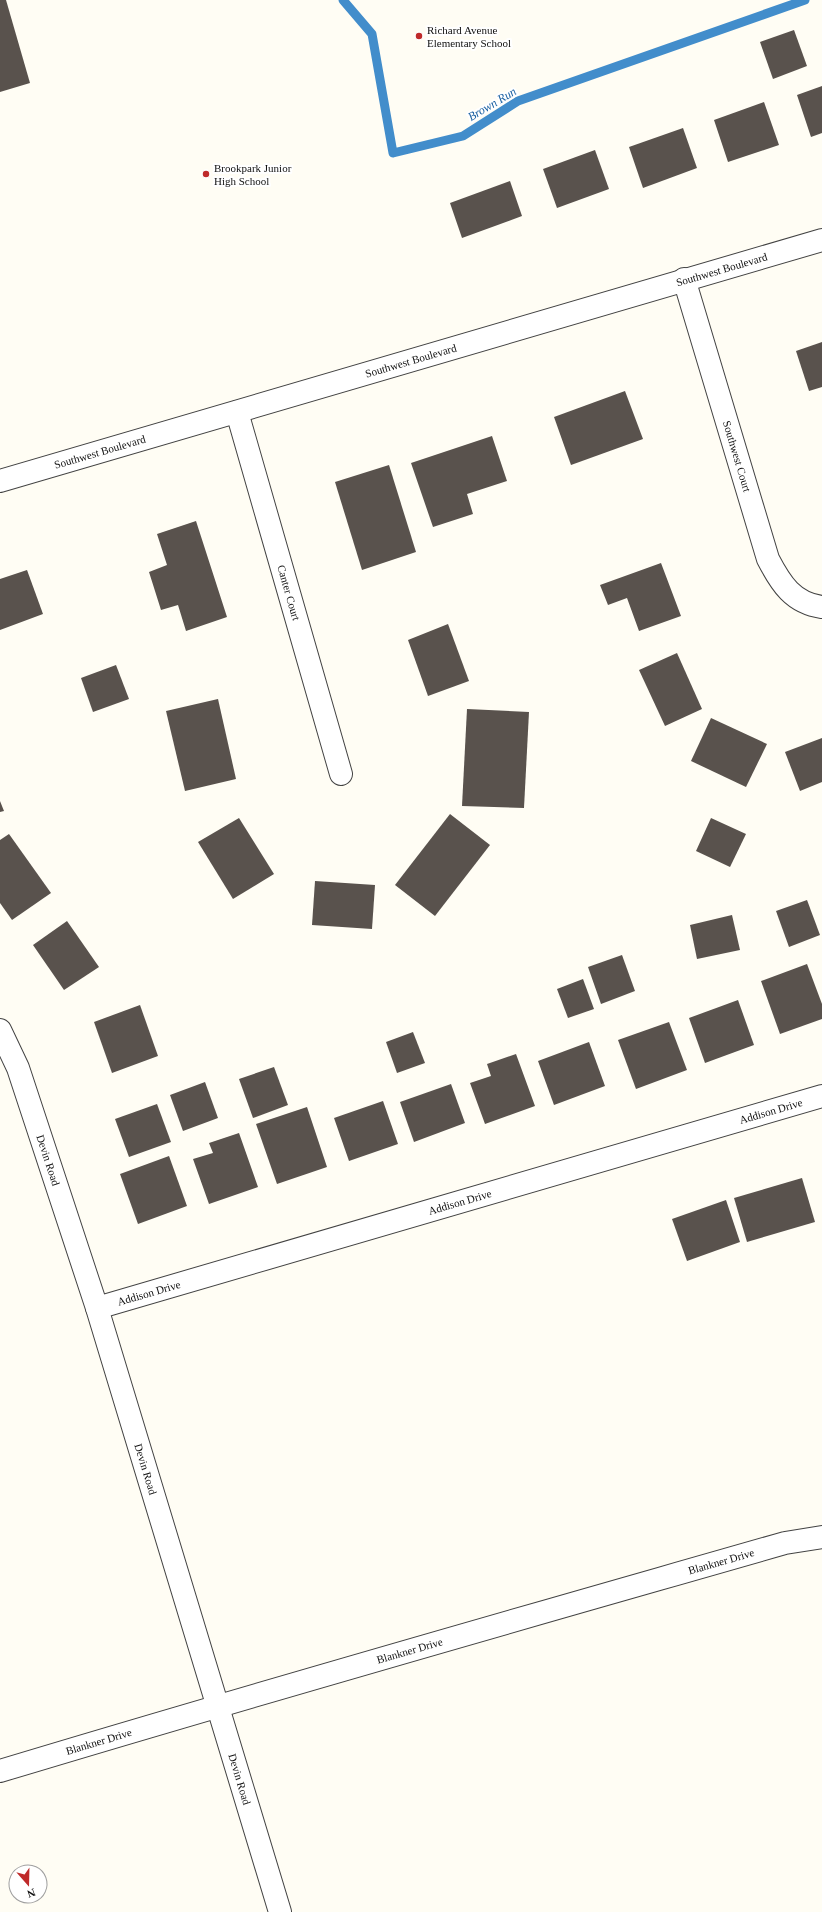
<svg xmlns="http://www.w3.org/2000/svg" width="822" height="1912" viewBox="0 0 822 1912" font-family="Georgia,serif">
<rect width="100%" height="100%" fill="#fffdf4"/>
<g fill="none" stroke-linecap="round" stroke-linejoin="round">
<polyline stroke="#428dcb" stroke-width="9" points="343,0 372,34 393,153 463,136 518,101 805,0"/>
</g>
<g fill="#59524d">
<polygon points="0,0 6,0 30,83 0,92"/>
<polygon points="794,30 807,66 773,79 760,42"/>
<polygon points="822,86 822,133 811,137 797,95"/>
<polygon points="764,102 779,145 728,162 714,120"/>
<polygon points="683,128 697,168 643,188 629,147"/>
<polygon points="595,150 609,189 557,208 543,169"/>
<polygon points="510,181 522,216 462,238 450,203"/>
<polygon points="822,342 822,387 809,391 796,351"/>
<polygon points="625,391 643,439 571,465 554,417"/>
<polygon points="492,436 507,481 467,494 473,514 433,527 411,463"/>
<polygon points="389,465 416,552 362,570 335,482"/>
<polygon points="196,521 227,617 186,631 178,605 161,610 149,572 167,565 157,534"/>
<polygon points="661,563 681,616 639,631 627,598 608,605 600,585"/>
<polygon points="27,570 43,614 0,630 0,579"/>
<polygon points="448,624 469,681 428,696 408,640"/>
<polygon points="677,653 702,709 665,726 639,670"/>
<polygon points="116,665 129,699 93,712 81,678"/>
<polygon points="218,699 236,779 185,791 166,711"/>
<polygon points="467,709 529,712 524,808 462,806"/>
<polygon points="711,718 767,744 746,787 691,761"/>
<polygon points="822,738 822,782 800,791 785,752"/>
<polygon points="0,801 4,811 0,812"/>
<polygon points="450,814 490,845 435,916 395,885"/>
<polygon points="239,818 274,874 233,899 198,842"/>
<polygon points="711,818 746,834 730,867 696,851"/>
<polygon points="9,834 51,893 12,920 0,903 0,840"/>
<polygon points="315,881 375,885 372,929 312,925"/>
<polygon points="807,900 820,935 789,947 776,911"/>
<polygon points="732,915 740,950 697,959 690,925"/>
<polygon points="67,921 99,967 64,990 33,945"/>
<polygon points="622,955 635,991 601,1004 588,967"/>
<polygon points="807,964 822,1004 822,1019 780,1034 761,981"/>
<polygon points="583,979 594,1009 568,1018 557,989"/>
<polygon points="738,1000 754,1045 705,1063 689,1018"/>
<polygon points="140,1005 158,1056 112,1073 94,1022"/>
<polygon points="669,1022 687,1070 636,1089 618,1040"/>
<polygon points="413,1032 425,1063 397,1073 386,1042"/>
<polygon points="589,1042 605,1086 554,1105 538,1061"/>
<polygon points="516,1054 535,1106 485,1124 470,1083 491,1076 487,1064"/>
<polygon points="274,1067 288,1105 253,1118 239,1079"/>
<polygon points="205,1082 218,1118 183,1131 170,1095"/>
<polygon points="451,1084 465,1123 414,1142 400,1102"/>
<polygon points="383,1101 398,1144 349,1161 334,1118"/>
<polygon points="157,1104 171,1142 129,1157 115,1119"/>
<polygon points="307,1107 327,1167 277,1184 256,1124"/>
<polygon points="239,1133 258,1187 209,1204 193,1159 213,1153 209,1143"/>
<polygon points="169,1156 187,1206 138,1224 120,1174"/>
<polygon points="802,1178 815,1222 747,1242 734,1198"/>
<polygon points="726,1200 740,1242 687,1261 672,1219"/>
</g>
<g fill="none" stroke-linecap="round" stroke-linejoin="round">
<g stroke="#434343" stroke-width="24">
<g id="minor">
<path id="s1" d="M 684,279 L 768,559 C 781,584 793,603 822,607"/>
<path id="s2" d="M 237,412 L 341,774"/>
<path id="s3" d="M 0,481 L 822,240"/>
<path id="s4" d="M 0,1030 L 18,1068 L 97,1308 L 280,1912"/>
<path id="s5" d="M 97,1308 L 822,1096"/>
<path id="s6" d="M 0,1771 C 261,1692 523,1618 785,1543 L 822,1537"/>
</g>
</g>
<use href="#minor" stroke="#fff" stroke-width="22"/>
</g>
<g fill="#bf2a2a" stroke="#fff" stroke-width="1.5">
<circle cx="419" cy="36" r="4"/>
<circle cx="206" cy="174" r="4"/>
</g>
<g text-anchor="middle" stroke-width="4" stroke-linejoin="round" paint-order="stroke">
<g font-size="11" fill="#101010" stroke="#fff" text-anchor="start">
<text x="427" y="34">Richard Avenue<tspan x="427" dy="13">Elementary School</tspan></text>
<text x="214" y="172">Brookpark Junior<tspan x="214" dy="13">High School</tspan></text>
</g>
<g font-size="11" fill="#101010" stroke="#fff">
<text dy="4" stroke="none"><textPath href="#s3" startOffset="752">Southwest Boulevard</textPath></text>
<text dy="4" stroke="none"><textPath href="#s3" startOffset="428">Southwest Boulevard</textPath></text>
<text dy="4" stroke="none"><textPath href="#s3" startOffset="104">Southwest Boulevard</textPath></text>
<text dy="4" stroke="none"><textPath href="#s1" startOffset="185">Southwest Court</textPath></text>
<text dy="4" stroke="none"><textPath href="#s2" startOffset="188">Canter Court</textPath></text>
<text dy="4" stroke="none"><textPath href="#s5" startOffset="702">Addison Drive</textPath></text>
<text dy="4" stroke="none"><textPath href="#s4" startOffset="139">Devin Road</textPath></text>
<text dy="4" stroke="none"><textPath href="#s5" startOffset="378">Addison Drive</textPath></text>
<text dy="4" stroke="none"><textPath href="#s5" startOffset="54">Addison Drive</textPath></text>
<text dy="4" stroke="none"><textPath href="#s4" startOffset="463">Devin Road</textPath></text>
<text dy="4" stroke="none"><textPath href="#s6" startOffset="751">Blankner Drive</textPath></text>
<text dy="4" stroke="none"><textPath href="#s6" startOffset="427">Blankner Drive</textPath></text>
<text dy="4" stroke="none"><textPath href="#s6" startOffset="103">Blankner Drive</textPath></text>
<text dy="4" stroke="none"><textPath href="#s4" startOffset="787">Devin Road</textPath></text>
</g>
<g font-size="12" font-style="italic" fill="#1a60a2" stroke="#fff">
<text transform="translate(492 104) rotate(-31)" y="4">Brown Run</text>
</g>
</g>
<g transform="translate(28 1884) rotate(160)"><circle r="19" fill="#ffffff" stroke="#9f9f9f"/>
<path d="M0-3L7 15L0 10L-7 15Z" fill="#bf2a2a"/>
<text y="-6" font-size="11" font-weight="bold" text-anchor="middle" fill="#101010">N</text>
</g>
</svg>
